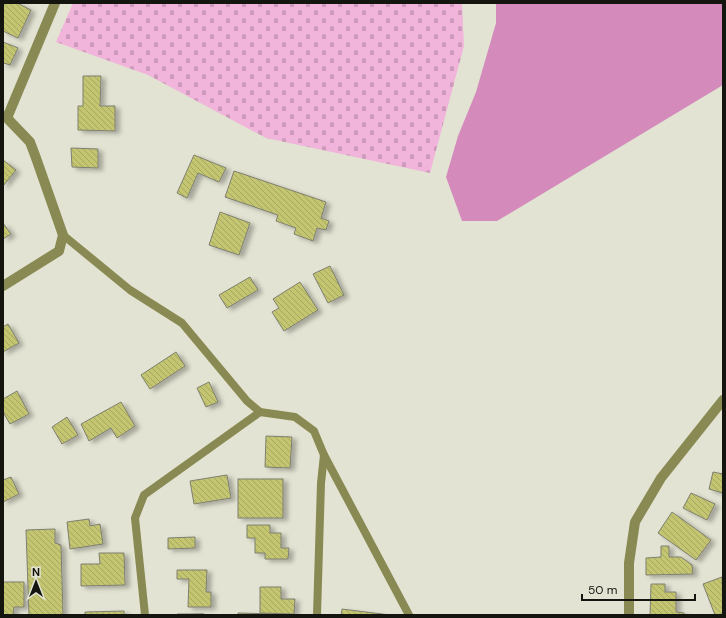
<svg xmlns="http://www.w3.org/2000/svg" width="726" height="618" viewBox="0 0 726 618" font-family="'DM Sans',sans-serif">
<defs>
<pattern id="cemetery-stones" width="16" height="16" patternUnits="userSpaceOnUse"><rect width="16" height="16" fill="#f1b4db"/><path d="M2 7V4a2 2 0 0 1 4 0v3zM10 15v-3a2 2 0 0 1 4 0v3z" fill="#ce9abb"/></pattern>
<pattern id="building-back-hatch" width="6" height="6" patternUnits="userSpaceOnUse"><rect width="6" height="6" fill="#c3c56f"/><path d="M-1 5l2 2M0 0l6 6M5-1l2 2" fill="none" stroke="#a7a85f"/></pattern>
<filter id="shadow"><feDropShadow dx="4.5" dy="2.5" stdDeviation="2" flood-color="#0004"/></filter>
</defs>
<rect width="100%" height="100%" fill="#e2e3d2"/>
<polygon fill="url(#cemetery-stones)" points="73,3 462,3 464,46 430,173 266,138 148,75 56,42"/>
<polygon fill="#d48bbc" points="496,3 723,3 723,85 497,221 462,221 446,177 458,136 476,92 496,23"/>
<g fill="url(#building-back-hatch)" stroke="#7e7f70" filter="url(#shadow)">
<polygon points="3,3 17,3 31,10 18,38 3,31"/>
<polygon points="3,42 18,48 10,65 4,63 3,65"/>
<polygon points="83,76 101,76 100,106 115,106 115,131 78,130 78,106 83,106"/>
<polygon points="71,148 98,149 98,168 72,167"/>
<polygon points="194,155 226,168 219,182 198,173 187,198 177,193"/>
<polygon points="3,160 16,170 3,186"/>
<polygon points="234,171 326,202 321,218 329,221 326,230 317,228 313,241 294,234 296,228 276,221 278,215 225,197"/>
<polygon points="220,212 250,223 239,255 209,245"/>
<polygon points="3,223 11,234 3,239"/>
<polygon points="330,266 344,295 328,303 313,274"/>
<polygon points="250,277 258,290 227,308 219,295"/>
<polygon points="300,282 318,310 284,331 272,312 279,308 273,299"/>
<polygon points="8,324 19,343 3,352 3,327"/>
<polygon points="176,352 185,366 150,389 141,375"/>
<polygon points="209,382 218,402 206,407 197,388"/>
<polygon points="17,391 29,414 10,424 3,412 3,399"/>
<polygon points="121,402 135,426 117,438 111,428 89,441 81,424"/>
<polygon points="67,417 78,435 62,444 52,427"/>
<polygon points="266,436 292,437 290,468 265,467"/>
<polygon points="713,472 723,474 723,493 709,489"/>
<polygon points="227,475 231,498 194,504 190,481"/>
<polygon points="11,477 19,494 3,502 3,480"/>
<rect x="238" y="479" width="45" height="39"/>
<polygon points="691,493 715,504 707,520 683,508"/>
<polygon points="672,512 711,540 696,560 658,533"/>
<polygon points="89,519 90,526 100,524 103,544 70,549 67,522"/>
<polygon points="247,525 270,525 270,533 281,533 281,548 289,548 288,559 265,559 265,553 255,553 255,538 247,538"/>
<polygon points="55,529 55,543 61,545 63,615 29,615 26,530"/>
<polygon points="195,537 195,548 168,549 168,538"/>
<polygon points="661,546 669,546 669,557 681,557 692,565 693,574 646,575 646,558 661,557"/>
<polygon points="99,553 124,553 125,585 81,586 81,564 100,564"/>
<polygon points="177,570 207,570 206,592 211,592 211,607 188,607 189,579 177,579"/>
<polygon points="722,577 723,614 715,615 703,584"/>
<polygon points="3,582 24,582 24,607 14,607 13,615 3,615"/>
<polygon points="651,584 665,584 665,592 676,592 676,612 684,613 684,615 650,615"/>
<polygon points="260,587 281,587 281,599 295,599 294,614 260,613"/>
<polygon points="342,609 390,615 341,615"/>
<polygon points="124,611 124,615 85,615 85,612"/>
<polygon points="238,613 275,614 275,615 238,615"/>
<polygon points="177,614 204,614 177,615"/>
</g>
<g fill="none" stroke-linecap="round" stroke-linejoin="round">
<g stroke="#898a53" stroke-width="8">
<polyline points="63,235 130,290 182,323 247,401 260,412 295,417 314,431 324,455 321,483 317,615"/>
<polyline points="324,455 409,615"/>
<polyline points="145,615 135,518 144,495 260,412"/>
</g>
<g stroke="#898a53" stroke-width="10">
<polyline points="3,116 7,118 30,142 36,158 63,235 59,251 3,286"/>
<polyline points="7,118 55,3"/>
<polyline points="629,615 629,563 635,522 661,478 723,400"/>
</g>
</g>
<rect width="726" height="618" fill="none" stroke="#14150f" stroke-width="8"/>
<g transform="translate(36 582)" stroke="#e2e3d2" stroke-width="3" paint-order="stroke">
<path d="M0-3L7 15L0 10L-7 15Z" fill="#14150f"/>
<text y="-6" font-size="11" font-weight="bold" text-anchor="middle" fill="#14150f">N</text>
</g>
<path d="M582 594v6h113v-6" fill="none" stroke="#14150f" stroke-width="2"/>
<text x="588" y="594" font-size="12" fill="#14150f" stroke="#e2e3d2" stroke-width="3" paint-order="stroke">50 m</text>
</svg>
